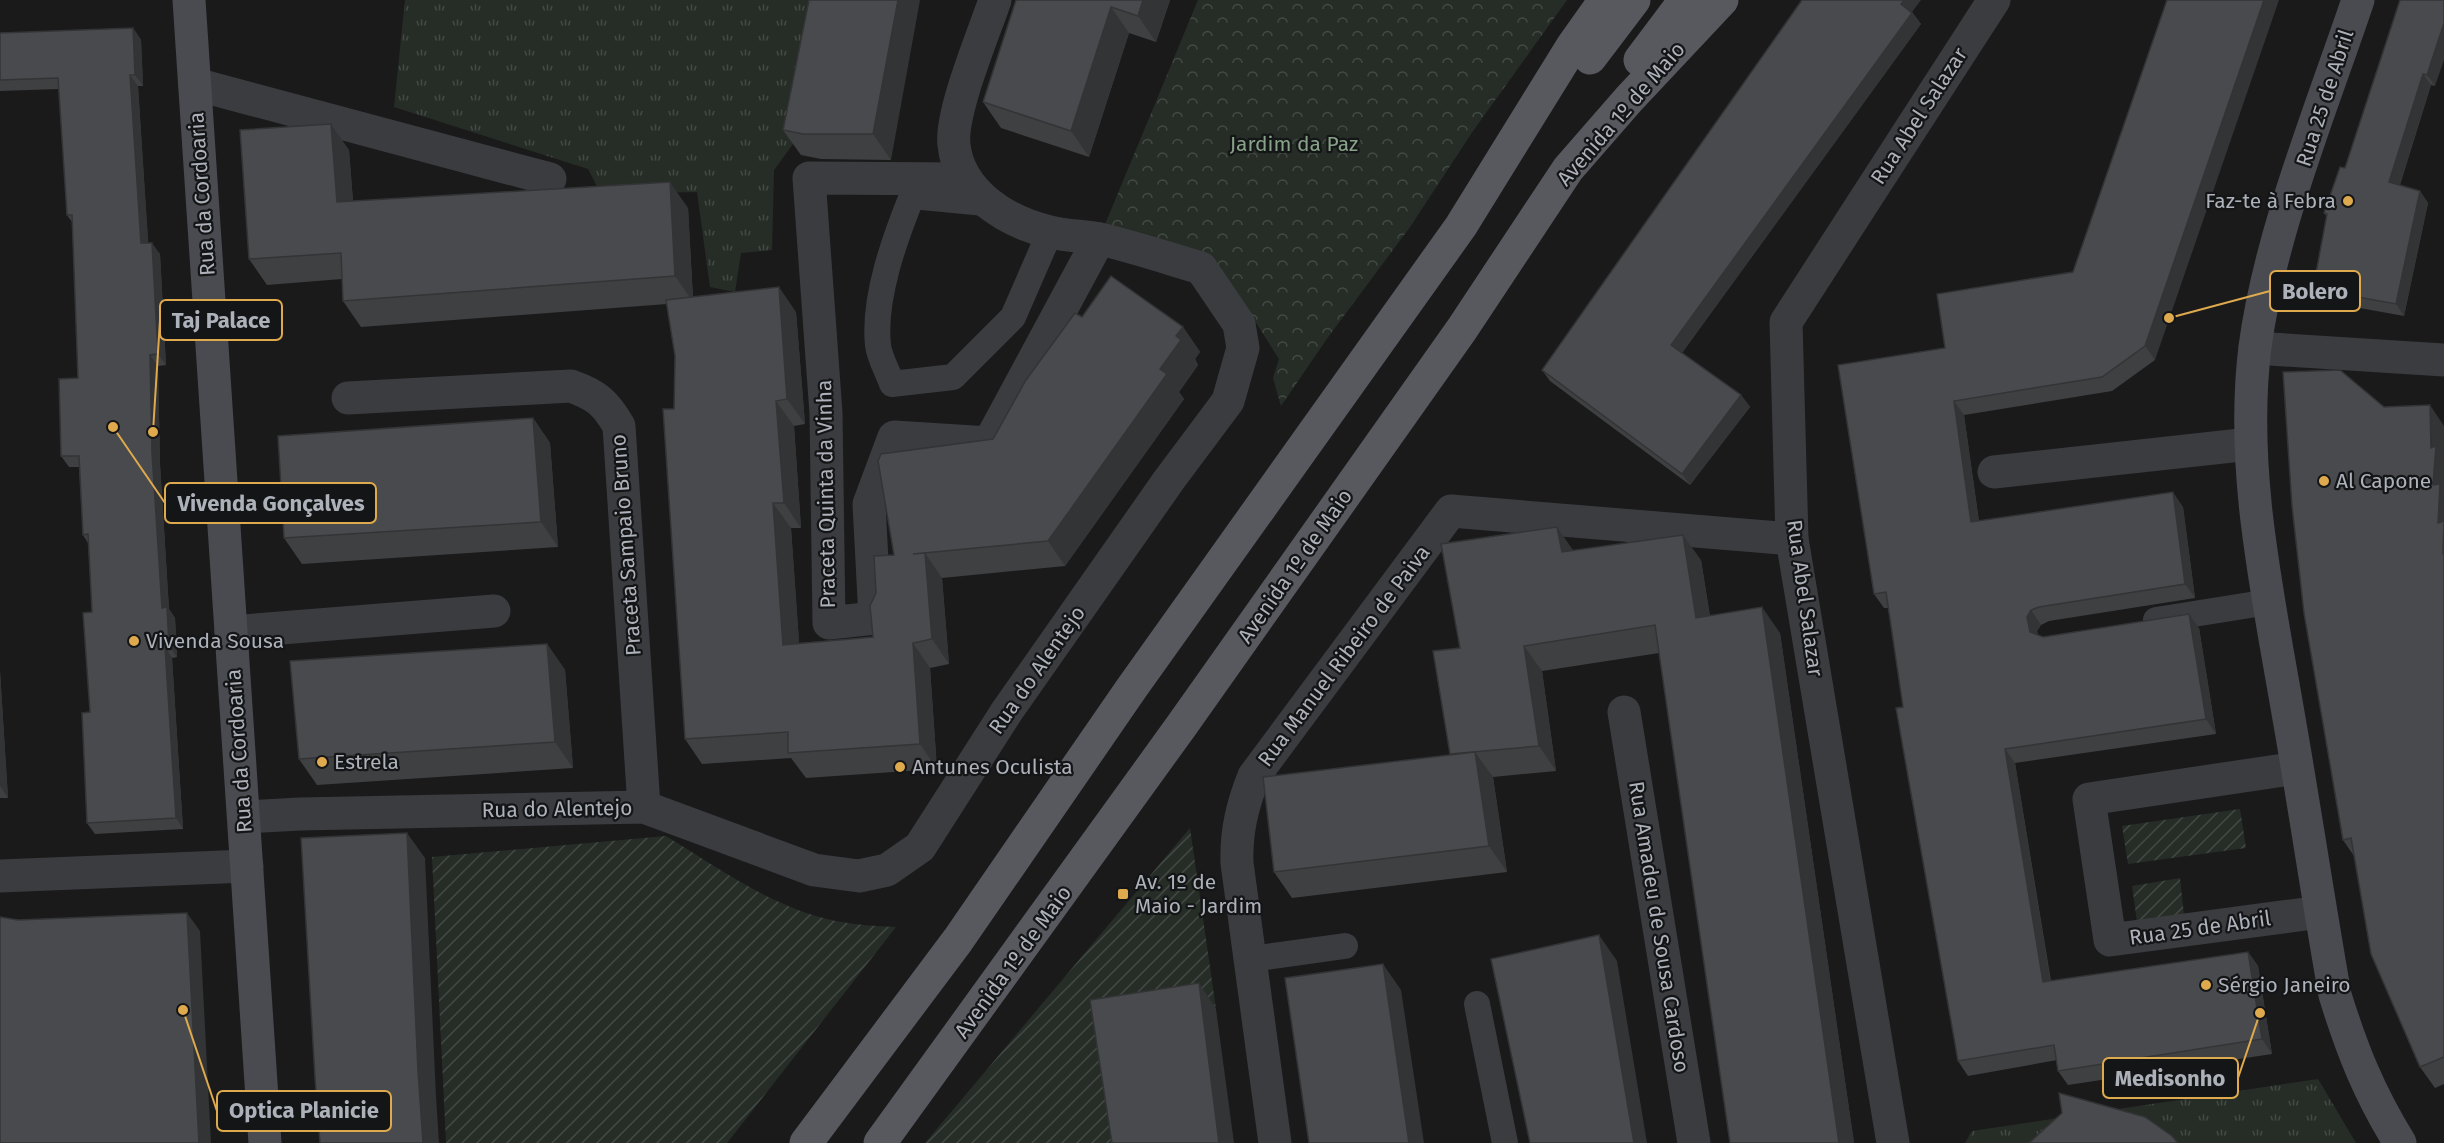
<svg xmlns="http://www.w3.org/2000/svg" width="2444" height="1143" viewBox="0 0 2444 1143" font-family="'Fira Sans',sans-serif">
<defs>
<pattern id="grass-tufts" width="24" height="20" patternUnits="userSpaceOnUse" patternTransform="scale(1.5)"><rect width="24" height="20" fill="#262d27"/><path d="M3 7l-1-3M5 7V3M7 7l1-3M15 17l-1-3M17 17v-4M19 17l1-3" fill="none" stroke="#434944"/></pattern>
<pattern id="park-crowns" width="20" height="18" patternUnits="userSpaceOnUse" patternTransform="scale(1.5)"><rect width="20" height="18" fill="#262d27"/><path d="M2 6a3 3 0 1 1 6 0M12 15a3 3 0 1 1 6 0" fill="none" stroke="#434944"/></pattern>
<pattern id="garden-furrows" width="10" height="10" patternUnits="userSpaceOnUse" patternTransform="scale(1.5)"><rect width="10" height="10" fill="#262d27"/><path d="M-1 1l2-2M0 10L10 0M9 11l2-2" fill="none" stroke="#434944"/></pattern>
</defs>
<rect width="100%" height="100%" fill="#1a1a1b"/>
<g fill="url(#grass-tufts)">
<polygon points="405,0 826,0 804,129 774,170 772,250 741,253 735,292 710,287 697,192 601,194 588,169 394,107"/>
<polygon points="2318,1079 2356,1143 1965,1143 1972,1131"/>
</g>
<polygon fill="url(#park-crowns)" points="1198,0 1567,0 1473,131 1410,227 1326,340 1281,406 1273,378 1279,359 1234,288 1099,239"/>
<g fill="url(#garden-furrows)">
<polygon points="2240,809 2246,848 2128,864 2122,826"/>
<polygon points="1190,828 1216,1009 1108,1025 1126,1143 925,1143"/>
<path d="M 666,836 C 720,869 773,908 836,921 C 856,925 876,926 896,927 L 727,1143 L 446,1143 L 432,857 Z"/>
<polygon points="2180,878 2184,915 2137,922 2132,886"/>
</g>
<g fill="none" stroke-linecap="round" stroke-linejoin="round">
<g stroke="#3b3c40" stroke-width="26">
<path d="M 985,203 L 912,196 C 895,238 873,298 878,345 C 879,357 888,372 892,384 L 953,377 L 1013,317 L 1050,232"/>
<polyline points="2156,620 2269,602"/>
<polyline points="1252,959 1345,946"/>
<polyline points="1477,1004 1505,1143"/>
</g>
<g stroke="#3b3c40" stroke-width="33">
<polyline points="195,84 550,179"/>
<polyline points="966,179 809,178 826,413 829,623 875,618 869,504 894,437 989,443 1099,239"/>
<polyline points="2255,348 2444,360"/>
<path d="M 348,398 L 571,386 C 596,395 605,402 619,426 L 644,807"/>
<polyline points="1994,472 2250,444"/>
<polyline points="231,632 494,611"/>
<polyline points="1624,712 1694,1143"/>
<polyline points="2297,768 2089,799 2110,940 2320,912"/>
<path d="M 244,817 L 300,814 L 644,807 L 814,870 L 859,876 L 887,870 L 920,847 L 1007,711 L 1169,480 L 1228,401 L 1243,348 L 1239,324 L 1201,268 C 1167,258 1134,247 1100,239 C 1083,236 1066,236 1050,232 C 1007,222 959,193 954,145 C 950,113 984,33 995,0"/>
<polyline points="0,876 247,866"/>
<path d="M 1275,1143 L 1237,863 C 1236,832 1242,806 1254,776 L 1451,511 L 1792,539"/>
<polyline points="1893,1143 1792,539 1786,322 1994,0"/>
</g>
<g stroke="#494b50" stroke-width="33">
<polyline points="189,0 265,1143"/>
<path d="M 2358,0 C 2321,110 2270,233 2255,347 C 2240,467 2267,590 2287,707 C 2304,803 2318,899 2335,995 C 2352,1050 2369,1093 2400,1143"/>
</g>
<g stroke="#57595f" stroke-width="33">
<polyline points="1590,58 1634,0"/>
<polyline points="1640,60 1685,0"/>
<polyline points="806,1143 958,940 1131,689 1461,226 1573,45 1605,0"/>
<polyline points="880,1143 1182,725 1462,329 1568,169 1629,99 1722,0"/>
</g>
</g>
<g fill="#3f4042">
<polygon points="809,0 891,160 821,159 801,155 783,130"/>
<polygon points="1016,0 1170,0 1156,42 1129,33 1089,157 1001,128 983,102"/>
<polygon points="2167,0 2155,360 2112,391 1964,415 1979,521 2183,507 2195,598 2049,621 2041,625 2037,631 2038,635 2043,637 2199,628 2216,734 2015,763 2051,981 2248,952 2258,966 2272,1054 2068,1085 2058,1071 2057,1060 1968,1076 1958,1061 1888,608 1884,608 1874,594 1945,348 2073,272"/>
<polygon points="2400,0 2435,86 2431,85 2400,185 2420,191 2428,203 2404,316 2321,301 2313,289 2327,217 2324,213 2345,168"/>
<polygon points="1912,12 1921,24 1682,353 1741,395 1750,407 1690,485 1550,381 1542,370"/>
<polygon points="133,28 141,40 143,86 138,86 148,243 160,254 166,365 158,366 160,464 169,609 175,618 177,657 172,658 183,829 95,834 87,823 92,612 88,543 83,535 79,467 69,467 61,456 78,378 72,222 67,215 59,89 0,91 0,33"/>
<polygon points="349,150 353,201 688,208 693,297 796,312 805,424 794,426 801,528 791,528 799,643 873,637 894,555 993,439 1082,317 1183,327 1200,352 1195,359 1198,365 1179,392 1184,399 1065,566 942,578 949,664 930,668 937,769 806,778 791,758 702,764 685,739 674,409 675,356 667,304 361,327 343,301 342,279 267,285 249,259"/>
<polygon points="533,418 550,443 558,547 302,564 284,538"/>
<polygon points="2444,426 2444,1084 2435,1088 2420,1067 2354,856 2343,840"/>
<polygon points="1573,550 1701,560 1710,616 1780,633 1854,1143 1730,1143 1659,653 1542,671 1556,771 1493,777 1507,872 1292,898 1274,872 1451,755 1460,648"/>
<polygon points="547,644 565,670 573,768 317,785 299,759"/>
<polygon points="0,671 8,798 0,798"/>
</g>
<g fill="#333436">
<polygon points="898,0 920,0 891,160 873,134"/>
<polygon points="1143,0 1170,0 1156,42 1138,16"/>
<polygon points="1904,0 1921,0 1909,16 1901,4"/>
<polygon points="2264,0 2279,0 2155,360 2145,346"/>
<polygon points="1111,7 1129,33 1089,157 1071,131"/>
<polygon points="1912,13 1921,24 1679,357 1671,345"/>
<polygon points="2444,23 2444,60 2435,86 2427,75"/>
<polygon points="133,28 141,40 143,86 135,75"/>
<polygon points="2423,74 2431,85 2397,193 2389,182"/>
<polygon points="130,75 138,86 149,254 141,243"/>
<polygon points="331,124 349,150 355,228 337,202"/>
<polygon points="670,182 688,208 693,302 675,276"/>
<polygon points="2420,191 2428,203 2404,316 2396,304"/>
<polygon points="152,243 160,254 166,365 158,354"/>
<polygon points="779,287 796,312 805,424 787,399"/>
<polygon points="1183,327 1200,352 1195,359 1198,365 1179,392 1184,399 1065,566 1048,541 1176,336"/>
<polygon points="150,355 158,366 160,464 169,609 175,618 177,657 169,646 162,608 152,453"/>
<polygon points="1741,395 1750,407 1690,485 1682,474"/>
<polygon points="776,401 794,426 801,528 784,503"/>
<polygon points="1954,401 1964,415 1981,537 1971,522"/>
<polygon points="2430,405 2444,426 2444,531 2438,523 2433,485"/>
<polygon points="533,418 550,443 558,547 541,522"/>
<polygon points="2173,492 2183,507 2195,598 2185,584"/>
<polygon points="773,503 791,528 801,669 783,645"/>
<polygon points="1557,527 1575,553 1562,552"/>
<polygon points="1683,535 1701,560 1714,644 1696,618"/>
<polygon points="925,553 942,578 949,664 932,639"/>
<polygon points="1762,607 1780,633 1854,1143 1839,1143"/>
<polygon points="2031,610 2041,625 2037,631 2040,646 2030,632 2027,617"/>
<polygon points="2189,614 2199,628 2216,734 2206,719"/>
<polygon points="913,643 930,668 937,769 920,744"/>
<polygon points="547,644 565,670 573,768 555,742"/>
<polygon points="1524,646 1542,671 1556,771 1539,746"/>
<polygon points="165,647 172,658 183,829 176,818"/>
<polygon points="0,671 8,798 0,786"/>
<polygon points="2005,749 2015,763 2053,997 2043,982"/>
<polygon points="1475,752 1493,777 1507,872 1489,846"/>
<polygon points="407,833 425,858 436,1096 439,1143 423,1143 418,1070"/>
<polygon points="187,913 200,931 211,1143 199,1143"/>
<polygon points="1599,935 1617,961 1647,1143 1634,1143"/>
<polygon points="2248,952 2258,966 2272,1054 2262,1039"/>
<polygon points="1383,964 1401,990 1424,1143 1409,1143"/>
<polygon points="1199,983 1216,1009 1234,1143 1219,1143"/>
</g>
<g fill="#494a4d" stroke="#333436" stroke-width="1.5">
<polygon points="809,0 898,0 873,134 803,134 783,130"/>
<polygon points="1016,0 1143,0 1138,16 1111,7 1071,131 983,102"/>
<polygon points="1802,0 1904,0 1901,4 1912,13 1671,345 1741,395 1682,474 1542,370"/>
<polygon points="2167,0 2264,0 2145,346 2102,377 1954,401 1971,522 2173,492 2185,584 2039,607 2031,610 2027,617 2030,632 2043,637 2189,614 2206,719 2005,749 2043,982 2248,952 2262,1039 2058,1071 2054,1045 1958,1061 1896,708 1903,707 1886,592 1874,594 1838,365 1945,348 1937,294 2073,272"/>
<polygon points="2400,0 2444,0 2444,23 2427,75 2423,74 2389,182 2420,191 2396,304 2313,289 2327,214 2324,213 2340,167 2345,168"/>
<polygon points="133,28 135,75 130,75 141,243 152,243 158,354 150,355 152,453 162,608 167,607 169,646 165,647 176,818 87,823 82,713 90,712 83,613 92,612 88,534 83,535 79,456 61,456 59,379 78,378 72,215 67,215 58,78 0,80 0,33"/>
<polygon points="331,124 337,202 670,182 675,276 343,301 341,253 249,259 240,130"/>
<polygon points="1111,276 1183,327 1176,336 1181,340 1160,369 1167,374 1048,541 913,554 925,553 932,639 913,643 920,744 788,753 788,732 685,739 663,409 674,409 675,356 666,300 779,287 787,399 776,401 784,503 773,503 783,645 873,637 870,606 876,593 874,556 894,555 878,461 881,454 993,439 1026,380 1075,313 1082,317"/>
<polygon points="2340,370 2384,407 2430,405 2431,448 2436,446 2433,485 2440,484 2438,523 2444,521 2443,553 2444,552 2444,1057 2420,1067 2371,954 2351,838 2343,840 2304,613 2292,506 2283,372"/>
<polygon points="533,418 541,522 284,538 278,436"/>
<polygon points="1557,527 1562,552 1683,535 1696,618 1762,607 1839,1143 1730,1143 1655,625 1524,646 1539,746 1450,754 1433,651 1460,648 1441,544"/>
<polygon points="547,644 555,742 299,759 290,661"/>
<polygon points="1475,752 1489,846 1274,872 1263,777"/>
<polygon points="407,833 418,1070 423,1143 320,1143 315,1078 301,838"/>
<polygon points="187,913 199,1143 0,1143 0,917 18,920"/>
<polygon points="1599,935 1634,1143 1530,1143 1491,959"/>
<polygon points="1383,964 1409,1143 1309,1143 1285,978"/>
<polygon points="1199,983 1219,1143 1112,1143 1090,1000"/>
<polygon points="2059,1093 2145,1117 2172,1136 2178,1143 2029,1143 2062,1113"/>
</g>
<g fill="#dfaa4e" stroke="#141516" stroke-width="2">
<circle cx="2348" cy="201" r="6"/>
<circle cx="2324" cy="481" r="6"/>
<circle cx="134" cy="641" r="6"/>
<circle cx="322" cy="762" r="6"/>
<circle cx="900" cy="767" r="6"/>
<rect x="1117" y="888" width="12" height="12" rx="3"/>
<circle cx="2206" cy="985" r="6"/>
</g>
<g text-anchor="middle" stroke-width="4.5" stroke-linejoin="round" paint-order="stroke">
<g font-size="21" fill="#adb1b9" stroke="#141516">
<text transform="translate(2325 98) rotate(-72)" y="7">Rua 25 de Abril</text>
<text transform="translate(1621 114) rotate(-49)" y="7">Avenida 1º de Maio</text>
<text transform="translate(1919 116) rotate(-57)" y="7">Rua Abel Salazar</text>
<text transform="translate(202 194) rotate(-94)" y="7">Rua da Cordoaria</text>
<text transform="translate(826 494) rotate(-91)" y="7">Praceta Quinta da Vinha</text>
<text transform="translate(626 545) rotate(-94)" y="7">Praceta Sampaio Bruno</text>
<text transform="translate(1295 566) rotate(-55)" y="7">Avenida 1º de Maio</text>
<text transform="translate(1805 598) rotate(82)" y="7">Rua Abel Salazar</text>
<text transform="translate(1344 656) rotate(-53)" y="7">Rua Manuel Ribeiro de Paiva</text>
<text transform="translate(1037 670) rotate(-55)" y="7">Rua do Alentejo</text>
<text transform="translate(239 751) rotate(-94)" y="7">Rua da Cordoaria</text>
<text transform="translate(557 809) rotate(-1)" y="7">Rua do Alentejo</text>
<text transform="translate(1659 927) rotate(81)" y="7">Rua Amadeu de Sousa Cardoso</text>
<text transform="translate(2200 928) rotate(-8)" y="7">Rua 25 de Abril</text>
<text transform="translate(1013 962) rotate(-54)" y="7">Avenida 1º de Maio</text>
</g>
<g font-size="21" fill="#87a288" stroke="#141516">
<text x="1294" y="151">Jardim da Paz</text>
</g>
<g font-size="21" fill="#adb1b9" stroke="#141516" text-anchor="start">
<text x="2336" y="208" text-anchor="end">Faz-te à Febra</text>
<text x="2336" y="488">Al Capone</text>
<text x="146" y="648">Vivenda Sousa</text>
<text x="334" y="769">Estrela</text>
<text x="912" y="774">Antunes Oculista</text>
<text x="1135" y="889">Av. 1º de<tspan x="1135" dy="24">Maio - Jardim</tspan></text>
<text x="2218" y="992">Sérgio Janeiro</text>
</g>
</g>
<path fill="none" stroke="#dfaa4e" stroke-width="2" d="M2169 318L2270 291M153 432L160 320M113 427L165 503M2260 1013L2238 1078M183 1010L217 1111"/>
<g fill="#dfaa4e" stroke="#141516" stroke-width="2">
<circle cx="2169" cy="318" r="6"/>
<circle cx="153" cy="432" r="6"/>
<circle cx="113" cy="427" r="6"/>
<circle cx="2260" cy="1013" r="6"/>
<circle cx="183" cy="1010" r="6"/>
</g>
<g fill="#141516" stroke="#dfaa4e" stroke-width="2">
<rect x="2270" y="271" width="90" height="40" rx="6"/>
<rect x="160" y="300" width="122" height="40" rx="6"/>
<rect x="165" y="483" width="211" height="40" rx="6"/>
<rect x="2103" y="1058" width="135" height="40" rx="6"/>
<rect x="217" y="1091" width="174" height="40" rx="6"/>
</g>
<g font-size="22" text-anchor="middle" font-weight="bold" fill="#adb1b9">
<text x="2315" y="299">Bolero</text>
<text x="221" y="328">Taj Palace</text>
<text x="271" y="511">Vivenda Gonçalves</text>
<text x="2170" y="1086">Medisonho</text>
<text x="304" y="1118">Optica Planicie</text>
</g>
</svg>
